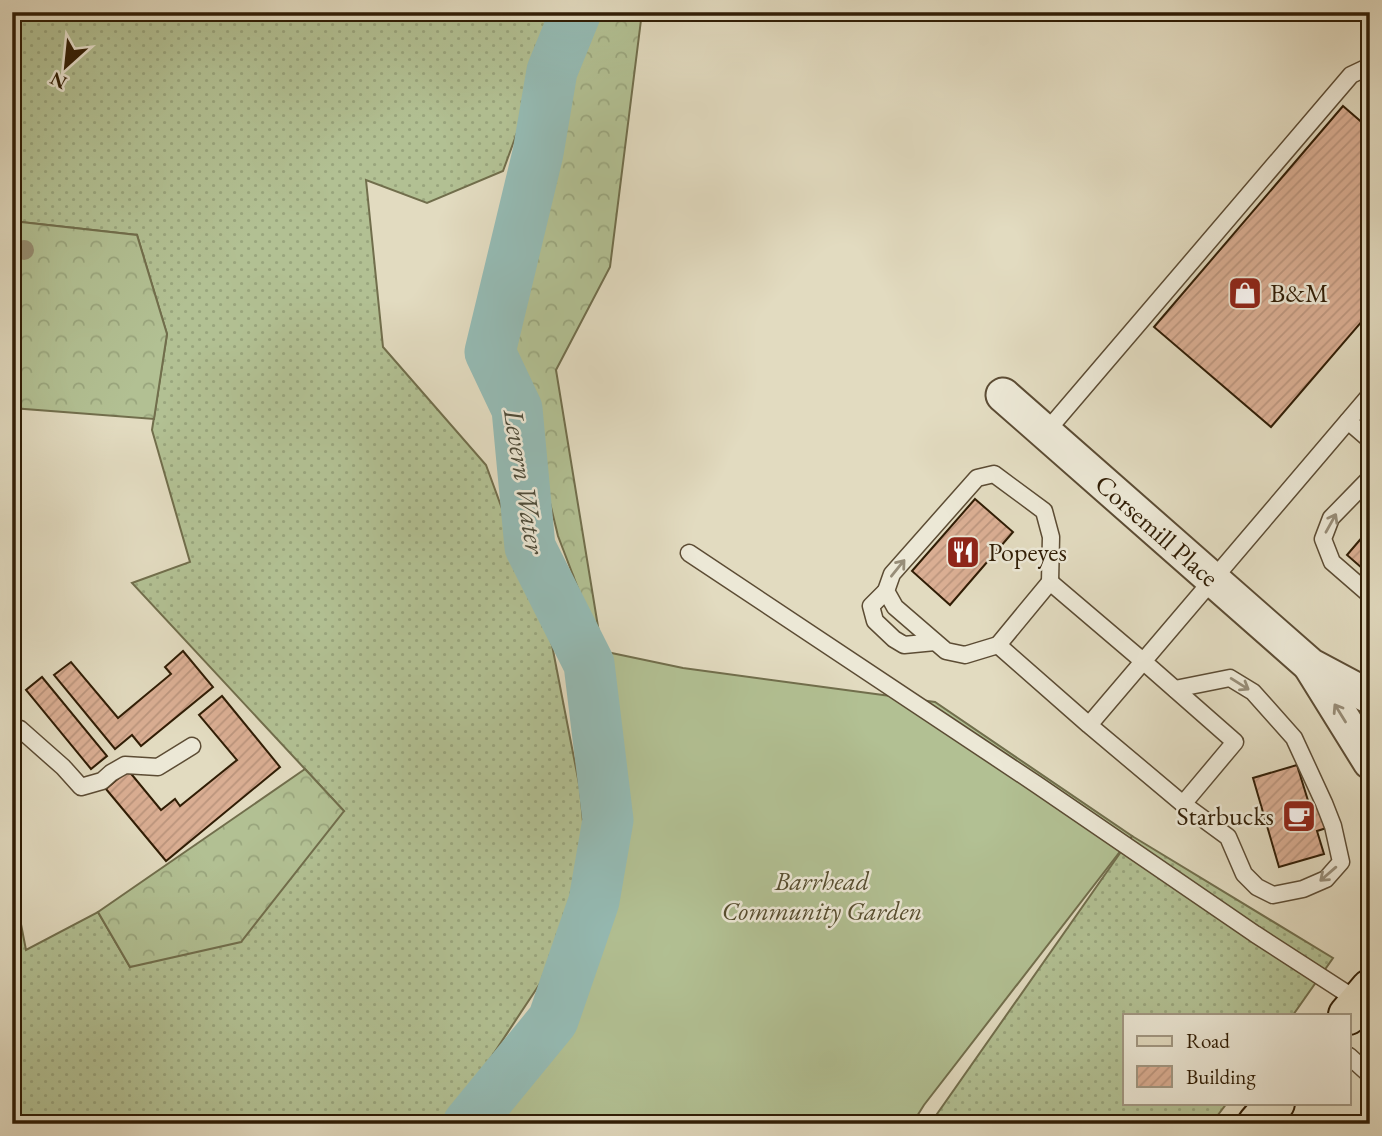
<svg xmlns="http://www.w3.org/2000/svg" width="1382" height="1136" viewBox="0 0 1382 1136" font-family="'EB Garamond',serif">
<defs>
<pattern id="grass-dots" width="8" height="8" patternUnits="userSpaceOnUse" patternTransform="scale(1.75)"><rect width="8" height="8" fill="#b2c093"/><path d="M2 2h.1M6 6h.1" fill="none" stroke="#99a57d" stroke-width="1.8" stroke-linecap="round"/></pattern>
<pattern id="forest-crowns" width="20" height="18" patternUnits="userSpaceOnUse" patternTransform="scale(1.75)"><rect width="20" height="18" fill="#b2c093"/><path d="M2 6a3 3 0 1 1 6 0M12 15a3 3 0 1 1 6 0" fill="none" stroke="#99a57d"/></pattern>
<pattern id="building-hatch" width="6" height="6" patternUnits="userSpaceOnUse" patternTransform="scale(1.75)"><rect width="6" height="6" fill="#daae93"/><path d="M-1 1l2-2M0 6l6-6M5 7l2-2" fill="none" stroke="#bb957d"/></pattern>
</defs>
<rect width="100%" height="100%" fill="#e2dbc0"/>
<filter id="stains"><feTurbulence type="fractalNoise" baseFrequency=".00286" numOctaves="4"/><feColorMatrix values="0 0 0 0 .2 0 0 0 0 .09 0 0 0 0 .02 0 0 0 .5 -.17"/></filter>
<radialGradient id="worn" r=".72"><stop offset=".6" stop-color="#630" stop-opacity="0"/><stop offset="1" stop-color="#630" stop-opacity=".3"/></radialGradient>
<g fill="url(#grass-dots)" stroke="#716e4c" stroke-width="2">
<polygon points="12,12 561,12 503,171 427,203 366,180 383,347 486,465 552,645 580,789 586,855 541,982 447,1124 12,1124 12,878 26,950 98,912 130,967 344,811 132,583 190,562 152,430 167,334 137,235 12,221"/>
<polygon points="1132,836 1333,958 1293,1015 1125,1015 1125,1103 1227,1103 1211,1124 930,1124"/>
</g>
<g fill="url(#forest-crowns)" stroke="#716e4c" stroke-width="2">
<polygon points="597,12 642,12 610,267 556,370 602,651 558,536 514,354 565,96"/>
<polygon points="12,221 137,235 167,334 154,419 12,408"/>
<polygon points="305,769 344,811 241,942 130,967 98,912"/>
</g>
<polygon fill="#b2c093" stroke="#716e4c" stroke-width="2" points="602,651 683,668 935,702 1132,836 924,1105 912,1124 485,1124 594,956 628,817"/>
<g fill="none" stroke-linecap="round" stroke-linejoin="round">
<polyline stroke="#95bbb4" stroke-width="51" points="468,1124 553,1020 594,901 608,820 589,664 530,547 517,409 490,352 538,153 552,71 576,12"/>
</g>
<g fill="url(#building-hatch)" stroke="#301d05" stroke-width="2">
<polygon points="1343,106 1365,125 1370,119 1370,312 1271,427 1154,327"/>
<polygon points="975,499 1013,532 950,605 912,571"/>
<polygon points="1370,528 1370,575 1347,555"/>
<polygon points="183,651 213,687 141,746 132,735 115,749 54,675 71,662 118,718 171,674 165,667"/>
<polygon points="42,677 107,756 91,769 26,690"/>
<polygon points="222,696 280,767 166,861 106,789 128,770 161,810 175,799 180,806 237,760 199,715"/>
<polygon points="1297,765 1310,807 1330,801 1333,826 1317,831 1324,854 1279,867 1253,778"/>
</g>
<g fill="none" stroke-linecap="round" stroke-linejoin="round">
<g stroke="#5c4c34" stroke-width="19">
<g id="service">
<polyline points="1348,421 1370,440"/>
<polyline points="1045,433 1351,75 1370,66"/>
<polyline points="1370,478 1331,518 1323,539 1332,562 1370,595"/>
<polyline points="689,553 1036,784 1255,934 1360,1002"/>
<polyline points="886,591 871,606 875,621 894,639 904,645 935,642"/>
<polyline points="998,645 965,655 946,651 895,607 886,591 892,574 977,478 994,474 1044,511 1051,537 1050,582"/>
<polyline points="1175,689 1230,678 1253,692 1294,738 1324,803 1333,826 1341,862 1326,879 1303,889 1273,895 1257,887 1244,874 1228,837 1183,804"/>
<polyline points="1089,725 1183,804 1235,742 1144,662 1050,582 998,645 1089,725 1370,395"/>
<polyline points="12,727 20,729 63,767 81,787 102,781 111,773 125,765 158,767 192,746"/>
<polyline points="1349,1056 1370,1075"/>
</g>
</g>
<g stroke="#5c4c34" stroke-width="37">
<g id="minor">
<path id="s1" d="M 1003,395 L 1310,665 L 1370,697"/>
<polyline points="1311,667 1370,762"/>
</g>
</g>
<g stroke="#301d05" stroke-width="42">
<g id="primary">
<polyline points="1348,1015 1370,989"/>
<polyline points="1257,1124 1275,1103"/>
</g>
</g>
<use href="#service" stroke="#ece8d6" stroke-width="16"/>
<use href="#minor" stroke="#ece8d6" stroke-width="33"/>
<use href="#primary" stroke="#e2dbc0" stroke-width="38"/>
</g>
<circle fill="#968d71" cx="24" cy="250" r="10"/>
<defs><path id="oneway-shaft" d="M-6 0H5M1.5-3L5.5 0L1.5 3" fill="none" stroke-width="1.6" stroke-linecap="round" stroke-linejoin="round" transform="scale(1.75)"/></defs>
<g stroke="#978d78">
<use href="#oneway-shaft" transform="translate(1331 523) rotate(-61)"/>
<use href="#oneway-shaft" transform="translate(898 568) rotate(-51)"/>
<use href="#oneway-shaft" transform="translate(1240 684) rotate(32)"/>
<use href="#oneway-shaft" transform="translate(1340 713) rotate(-122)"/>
<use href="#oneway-shaft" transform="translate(1328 874) rotate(139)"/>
</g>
<defs>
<g id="shop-square" transform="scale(1.75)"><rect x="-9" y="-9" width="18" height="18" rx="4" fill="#8f2418" stroke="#ece8d6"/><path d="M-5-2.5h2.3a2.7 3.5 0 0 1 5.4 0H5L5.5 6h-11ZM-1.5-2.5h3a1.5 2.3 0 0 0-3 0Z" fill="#fff"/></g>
<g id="restaurant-square" transform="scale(1.75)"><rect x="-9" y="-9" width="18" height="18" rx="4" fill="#8f2418" stroke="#ece8d6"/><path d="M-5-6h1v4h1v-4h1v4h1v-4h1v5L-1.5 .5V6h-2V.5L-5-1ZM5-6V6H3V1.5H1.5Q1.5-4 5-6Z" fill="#fff"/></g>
<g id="cafe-square" transform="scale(1.75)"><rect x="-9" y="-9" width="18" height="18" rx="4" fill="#8f2418" stroke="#ece8d6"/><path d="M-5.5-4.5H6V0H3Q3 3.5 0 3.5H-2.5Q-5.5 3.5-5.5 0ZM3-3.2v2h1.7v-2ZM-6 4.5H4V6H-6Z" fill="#fff"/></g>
</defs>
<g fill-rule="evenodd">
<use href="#shop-square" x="1245" y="293"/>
<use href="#restaurant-square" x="963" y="552"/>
<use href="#cafe-square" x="1299" y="816"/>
</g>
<g text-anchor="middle" stroke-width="5" stroke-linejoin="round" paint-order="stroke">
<g font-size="26" fill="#301d05" stroke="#ece8d6" text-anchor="start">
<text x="1270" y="302">B&amp;M</text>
<text x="988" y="561">Popeyes</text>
<text x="1274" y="825" text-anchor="end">Starbucks</text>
</g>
<g font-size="26" fill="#301d05" stroke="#ece8d6">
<text dy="9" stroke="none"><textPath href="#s1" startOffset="205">Corsemill Place</textPath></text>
</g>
<g font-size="26" font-style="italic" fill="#574e30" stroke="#ece8d6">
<text x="822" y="890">Barrhead<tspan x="822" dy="30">Community Garden</tspan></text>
</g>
<g font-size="28" font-style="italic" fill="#4e4c3a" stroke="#ece8d6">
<text transform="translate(525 481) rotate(81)" y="10">Levern Water</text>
</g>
</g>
<rect width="1382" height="1136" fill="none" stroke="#e2dbc0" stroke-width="42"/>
<rect x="14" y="14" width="1354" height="1108" fill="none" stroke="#301d05" stroke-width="3.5"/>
<rect x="21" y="21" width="1340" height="1094" fill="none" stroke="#301d05" stroke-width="2"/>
<rect x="1123" y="1014" width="228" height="91" fill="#ece8d6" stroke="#a19782" stroke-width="2"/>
<rect x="1137" y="1036" width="35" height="10" fill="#e2dbc0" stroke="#a19782" stroke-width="2"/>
<text x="1186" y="1048" font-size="21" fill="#301d05">Road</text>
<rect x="1137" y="1066" width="35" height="21" fill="url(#building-hatch)" stroke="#a19782" stroke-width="2"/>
<text x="1186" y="1084" font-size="21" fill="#301d05">Building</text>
<g transform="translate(66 66) rotate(207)" stroke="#ece8d6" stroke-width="5" paint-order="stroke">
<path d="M0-5L12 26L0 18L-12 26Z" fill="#301d05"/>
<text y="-10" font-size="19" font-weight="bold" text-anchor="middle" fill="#301d05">N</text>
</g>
<rect width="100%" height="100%" filter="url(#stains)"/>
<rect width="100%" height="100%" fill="url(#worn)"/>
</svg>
